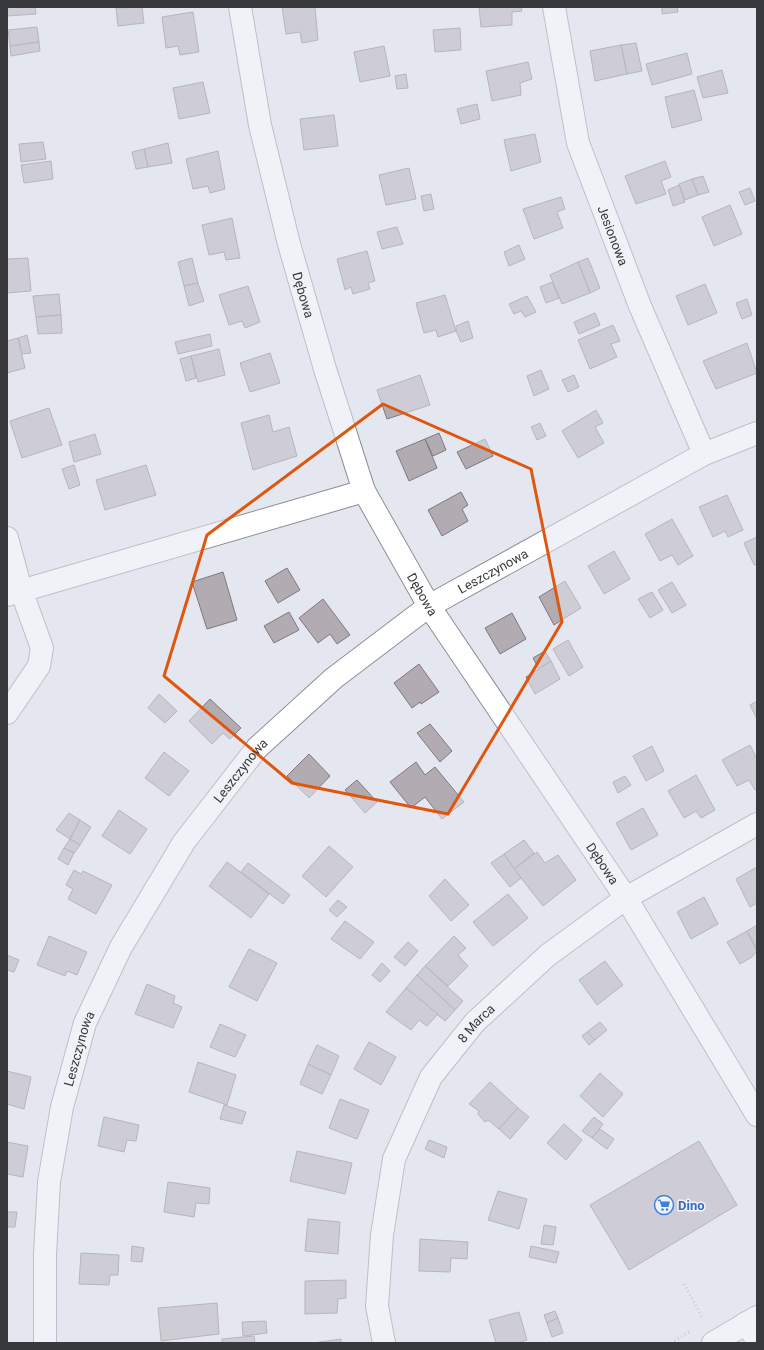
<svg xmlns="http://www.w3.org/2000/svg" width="764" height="1350" viewBox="0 0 764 1350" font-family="Roboto,sans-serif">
<rect width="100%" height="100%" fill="#e4e7f0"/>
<g fill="#b3abb2" stroke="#7f787e">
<polygon points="7,7 35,7 36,14 7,16"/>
<polygon points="142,7 144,23 118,26 116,8"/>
<polygon points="282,7 315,7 318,40 302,43 300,32 286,34"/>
<polygon points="479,7 521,7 522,11 512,12 512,25 481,27"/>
<polygon points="662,7 677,7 678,12 662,14"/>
<polygon points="193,12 199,52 180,55 178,46 166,48 162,17"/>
<polygon points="37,27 39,42 10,46 8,30"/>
<polygon points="460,28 461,50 435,52 433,30"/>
<polygon points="39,42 40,51 11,56 10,46"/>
<polygon points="636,43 642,71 627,74 621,45"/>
<polygon points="621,45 627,74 595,81 590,51"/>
<polygon points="384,46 390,76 360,82 354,52"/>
<polygon points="687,53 692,74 652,85 646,64"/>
<polygon points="528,62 532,79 520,83 521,95 492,101 486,71"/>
<polygon points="722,70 728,93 703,98 697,77"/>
<polygon points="406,74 408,88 397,89 395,76"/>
<polygon points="203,82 210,113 179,119 173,88"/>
<polygon points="694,90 702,120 672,128 665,97"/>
<polygon points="477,104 480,119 461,124 457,109"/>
<polygon points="334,115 338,146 304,150 300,119"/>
<polygon points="535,134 541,162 511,171 504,140"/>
<polygon points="43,142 46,159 21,162 19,144"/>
<polygon points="168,143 172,163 148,167 144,149"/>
<polygon points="144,149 148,167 136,169 132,152"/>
<polygon points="218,151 225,189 210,193 208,186 193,189 186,159"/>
<polygon points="51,161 53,179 24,183 21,165"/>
<polygon points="665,161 671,177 661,181 666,194 636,204 625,176"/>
<polygon points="409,168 416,199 386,205 379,175"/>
<polygon points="703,176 709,192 698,195 692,179"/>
<polygon points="692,179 698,195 685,200 679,184"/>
<polygon points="679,185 685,202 673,206 668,190"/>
<polygon points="750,188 755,201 745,205 739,192"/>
<polygon points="431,194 434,209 424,211 421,196"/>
<polygon points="561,197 565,209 557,212 563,228 534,239 523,209"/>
<polygon points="730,205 742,234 714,246 702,217"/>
<polygon points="232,218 240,258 226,260 224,252 209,255 202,225"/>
<polygon points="397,227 403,244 382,249 377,232"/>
<polygon points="519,245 525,259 509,266 504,252"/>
<polygon points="367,251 375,281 368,283 370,289 353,294 351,287 345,290 337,259"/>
<polygon points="28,258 31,291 7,293 7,259"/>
<polygon points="192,258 198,283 184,286 178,262"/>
<polygon points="588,258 600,288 590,293 578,262"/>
<polygon points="578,262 590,293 562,304 550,275"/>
<polygon points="552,282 559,298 546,303 540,287"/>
<polygon points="198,283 204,301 189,306 184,286"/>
<polygon points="705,284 717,313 688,325 676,296"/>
<polygon points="248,286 260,322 245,328 242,321 229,325 219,295"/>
<polygon points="59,294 61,315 36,317 33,296"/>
<polygon points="445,295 456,331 438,337 436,330 424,333 416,303"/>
<polygon points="527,296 536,312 525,317 521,311 514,314 509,304"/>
<polygon points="747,299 752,315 742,319 736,303"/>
<polygon points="595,313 600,325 579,334 574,322"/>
<polygon points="61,315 62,333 38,334 36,317"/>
<polygon points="468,321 473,338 461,342 456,331 456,326"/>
<polygon points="613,325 620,341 611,344 617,357 590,369 578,340"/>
<polygon points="210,334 212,346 178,354 175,342"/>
<polygon points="27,335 31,353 22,354 18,338"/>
<polygon points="18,338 25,368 7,373 7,341"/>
<polygon points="747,343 757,373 716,389 703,361"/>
<polygon points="219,349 225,375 198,382 191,356"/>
<polygon points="270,353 280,383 250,392 240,363"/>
<polygon points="191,356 196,378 186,381 180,359"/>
<polygon points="541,370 549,389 534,396 527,376"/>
<polygon points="420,375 430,405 387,419 377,390"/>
<polygon points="574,375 579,387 568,392 562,380"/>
<polygon points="49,408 62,445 22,458 10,421"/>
<polygon points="596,410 603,423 595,427 604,443 578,458 562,431"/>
<polygon points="269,415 273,432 289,427 297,456 253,470 241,423"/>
<polygon points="540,423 546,436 537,440 531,427"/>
<polygon points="439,433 446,450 433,456 425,439"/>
<polygon points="95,434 101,454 74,462 69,442"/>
<polygon points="425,439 437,468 409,481 396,451"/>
<polygon points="485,439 493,456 466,469 457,452"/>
<polygon points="74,465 80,485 69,489 62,469"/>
<polygon points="146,465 156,495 105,510 96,480"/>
<polygon points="461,492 468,505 462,509 468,521 442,536 428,510"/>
<polygon points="727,495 743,530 728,537 725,531 713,537 699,507"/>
<polygon points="672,519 693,556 678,565 672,555 660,561 645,534"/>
<polygon points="757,537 757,564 754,565 744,543"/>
<polygon points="614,551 630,579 604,594 588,566"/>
<polygon points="287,568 300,590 278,603 265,581"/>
<polygon points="223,572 237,620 207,629 192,582"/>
<polygon points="565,581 581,608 554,625 539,597"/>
<polygon points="672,582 686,605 672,613 658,590"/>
<polygon points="652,592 663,610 650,618 638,599"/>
<polygon points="323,599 350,635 337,644 330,634 318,643 299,618"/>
<polygon points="289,612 299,630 274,643 264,626"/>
<polygon points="512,613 526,639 500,654 485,628"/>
<polygon points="568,640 583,667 569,676 553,649"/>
<polygon points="545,651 551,661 539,669 533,658"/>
<polygon points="551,661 560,679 535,694 526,677"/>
<polygon points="419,664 439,692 421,704 420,702 412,708 394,683"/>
<polygon points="159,694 177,711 165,723 148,708"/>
<polygon points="210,699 241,728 230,739 223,733 212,744 189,721"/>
<polygon points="757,701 757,719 750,705"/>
<polygon points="430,724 452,751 440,762 417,733"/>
<polygon points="750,745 757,759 757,789 755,790 749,780 737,786 722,760"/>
<polygon points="652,746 664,771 646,781 633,756"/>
<polygon points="164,752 189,771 169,796 145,778"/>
<polygon points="309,754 330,776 309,798 287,776"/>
<polygon points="416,762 425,775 435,767 464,802 442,819 425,797 411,808 390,782"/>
<polygon points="696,775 715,810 701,818 696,811 684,818 668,791"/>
<polygon points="625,776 631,785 618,793 613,782"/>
<polygon points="357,780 377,802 365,813 345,790"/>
<polygon points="643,808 658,835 631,850 616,823"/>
<polygon points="119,810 147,829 130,854 102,836"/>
<polygon points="69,813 80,820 70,839 56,830"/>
<polygon points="80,820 91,827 80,845 70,839"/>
<polygon points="70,839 80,845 74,853 64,848"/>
<polygon points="524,840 534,853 514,869 504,854"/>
<polygon points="329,846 353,867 326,897 302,876"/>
<polygon points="64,848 74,853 68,865 58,859"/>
<polygon points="537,852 545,863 558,855 576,880 543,906 514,869"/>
<polygon points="504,854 521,878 510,887 491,863"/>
<polygon points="227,862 269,894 251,918 209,886"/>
<polygon points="248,863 290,895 283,904 241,872"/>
<polygon points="757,867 757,903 750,907 736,879"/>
<polygon points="74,870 81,874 83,871 112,885 96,914 68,899 73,889 66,885"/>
<polygon points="445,879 469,905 451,921 429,896"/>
<polygon points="508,894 528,918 493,946 473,922"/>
<polygon points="704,897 718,924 691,939 677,912"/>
<polygon points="338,900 347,907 337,917 329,910"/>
<polygon points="345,921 374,942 360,959 331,939"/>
<polygon points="757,925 757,949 747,931"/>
<polygon points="747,931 757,951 752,957 740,964 727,942"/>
<polygon points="49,936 87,952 77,975 67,971 65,976 37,965"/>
<polygon points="454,936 466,948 458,955 468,966 448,986 425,966"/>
<polygon points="408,942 418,951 405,966 394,957"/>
<polygon points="249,949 277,963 257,1001 229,987"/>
<polygon points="7,955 19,960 14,972 7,970"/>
<polygon points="605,961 623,985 597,1005 579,980"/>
<polygon points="382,963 390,971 380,982 372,975"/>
<polygon points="425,966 463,1001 455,1010 417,975"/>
<polygon points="417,975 455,1010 445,1021 406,988"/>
<polygon points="147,984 175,996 173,1003 182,1007 173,1028 135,1014"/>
<polygon points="406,988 438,1014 427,1026 419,1020 411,1030 386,1012"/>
<polygon points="600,1022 607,1030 595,1040 587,1032"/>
<polygon points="220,1024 246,1035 235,1057 210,1047"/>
<polygon points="587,1032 595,1040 589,1045 582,1036"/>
<polygon points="369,1042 396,1057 381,1085 354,1069"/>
<polygon points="317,1045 339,1056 331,1075 308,1064"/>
<polygon points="198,1062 236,1075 227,1105 189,1092"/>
<polygon points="308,1064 331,1075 322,1094 300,1084"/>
<polygon points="7,1071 31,1077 24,1109 7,1104"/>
<polygon points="600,1073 623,1094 603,1117 580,1096"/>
<polygon points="490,1082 518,1108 499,1129 488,1120 485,1122 478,1114 479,1111 469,1104"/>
<polygon points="340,1099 369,1110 357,1139 329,1128"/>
<polygon points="224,1105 246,1112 242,1124 220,1119"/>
<polygon points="518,1108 529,1117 510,1139 499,1129"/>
<polygon points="104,1117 139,1125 136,1141 127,1140 124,1152 98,1146"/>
<polygon points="594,1117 603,1124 592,1138 582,1131"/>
<polygon points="564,1124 582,1140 566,1160 547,1143"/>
<polygon points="600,1129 614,1139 607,1149 592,1138"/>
<polygon points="429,1140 447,1147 444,1158 425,1149"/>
<polygon points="699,1141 737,1205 629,1270 590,1205"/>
<polygon points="7,1142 28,1146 23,1177 7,1174"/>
<polygon points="297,1151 352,1163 345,1194 290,1181"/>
<polygon points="168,1182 210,1188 209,1204 196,1203 194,1217 164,1212"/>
<polygon points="498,1191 527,1199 519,1229 488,1220"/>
<polygon points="7,1212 17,1212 15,1227 7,1227"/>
<polygon points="308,1219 340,1222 338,1254 305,1251"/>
<polygon points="544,1225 556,1227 553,1245 541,1244"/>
<polygon points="420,1239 468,1242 467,1259 451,1258 450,1272 419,1271"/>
<polygon points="132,1246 144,1248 142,1262 131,1261"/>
<polygon points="531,1246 559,1252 556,1263 529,1257"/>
<polygon points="81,1253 119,1255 118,1275 110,1275 109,1285 79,1284"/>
<polygon points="346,1280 346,1298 338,1299 337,1313 305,1314 305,1281"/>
<polygon points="217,1303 219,1334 161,1341 158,1308"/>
<polygon points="555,1311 558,1318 547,1323 544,1315"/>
<polygon points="519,1312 527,1340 518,1343 496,1343 489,1320"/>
<polygon points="558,1318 563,1333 552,1337 547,1323"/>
<polygon points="266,1321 267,1333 243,1336 242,1322"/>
<polygon points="254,1336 255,1343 222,1343 222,1339"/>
<polygon points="341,1339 341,1343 313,1343"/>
</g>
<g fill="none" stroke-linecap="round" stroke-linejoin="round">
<g stroke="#8c8f97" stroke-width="24">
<g id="minor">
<path id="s1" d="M 240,7 L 260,125 L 289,244 L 325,369 L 364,491 L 429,606 L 626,898 L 757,1115"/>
<path id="s2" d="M 554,7 L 578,143 L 640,306 L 704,454"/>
<polyline points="7,538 21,590 42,648 39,666 7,713"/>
<polyline points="7,595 364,491"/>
<polyline points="746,1323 757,1340"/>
<path id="s3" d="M 45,1343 L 45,1255 L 49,1182 L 62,1107 L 85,1023 L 121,947 L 184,842 L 257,748 L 334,678 L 429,606 L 704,454 L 757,433"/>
<path id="s4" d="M 384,1343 L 377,1306 L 382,1235 L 394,1159 L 431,1077 L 475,1022 L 548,955 L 626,898 L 757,824"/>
<polyline points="713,1343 757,1317"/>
</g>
</g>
<g stroke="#9ea1a7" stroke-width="2.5" stroke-dasharray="1 3" stroke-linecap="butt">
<polyline points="684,1284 703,1319"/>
<polyline points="671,1343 689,1332"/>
</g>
<use href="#minor" stroke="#fff" stroke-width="22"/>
</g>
<path d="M0 0H764V1350H0ZM 383,404 L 531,469 L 562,622 L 448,814 L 292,783 L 164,676 L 207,535 Z" fill="#e4e7f0" fill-opacity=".55" fill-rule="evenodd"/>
<path fill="none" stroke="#df570e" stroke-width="3" stroke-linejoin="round" d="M 383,404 L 531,469 L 562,622 L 448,814 L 292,783 L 164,676 L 207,535 Z"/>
<defs>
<g id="supermarket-ring" transform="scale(1)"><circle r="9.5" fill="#f1f4fe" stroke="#3f7fe0" stroke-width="1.5"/><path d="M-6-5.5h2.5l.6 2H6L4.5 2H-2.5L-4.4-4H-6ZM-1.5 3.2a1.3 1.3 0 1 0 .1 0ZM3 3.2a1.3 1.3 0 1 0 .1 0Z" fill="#3f7fe0"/></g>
</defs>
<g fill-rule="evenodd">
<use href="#supermarket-ring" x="664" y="1205"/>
</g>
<g text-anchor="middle" stroke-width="3" stroke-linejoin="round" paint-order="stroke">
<g font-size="13" fill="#37393c" stroke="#f1f4fe">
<text dy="5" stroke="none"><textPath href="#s2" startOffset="237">Jesionowa</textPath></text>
<text dy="5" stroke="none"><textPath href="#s1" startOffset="295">Dębowa</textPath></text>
<text dy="5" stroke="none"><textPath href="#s3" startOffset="946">Leszczynowa</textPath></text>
<text dy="5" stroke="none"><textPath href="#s1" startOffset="619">Dębowa</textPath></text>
<text dy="5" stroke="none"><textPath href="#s3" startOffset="622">Leszczynowa</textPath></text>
<text dy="5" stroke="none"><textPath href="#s1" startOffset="943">Dębowa</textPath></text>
<text dy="5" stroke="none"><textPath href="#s4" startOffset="346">8 Marca</textPath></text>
<text dy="5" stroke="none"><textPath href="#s3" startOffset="298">Leszczynowa</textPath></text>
</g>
<g font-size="13" font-weight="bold" fill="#366cbe" stroke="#f1f4fe" text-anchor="start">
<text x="678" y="1210">Dino</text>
</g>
</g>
<rect width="764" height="1350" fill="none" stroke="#37393c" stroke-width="16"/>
</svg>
